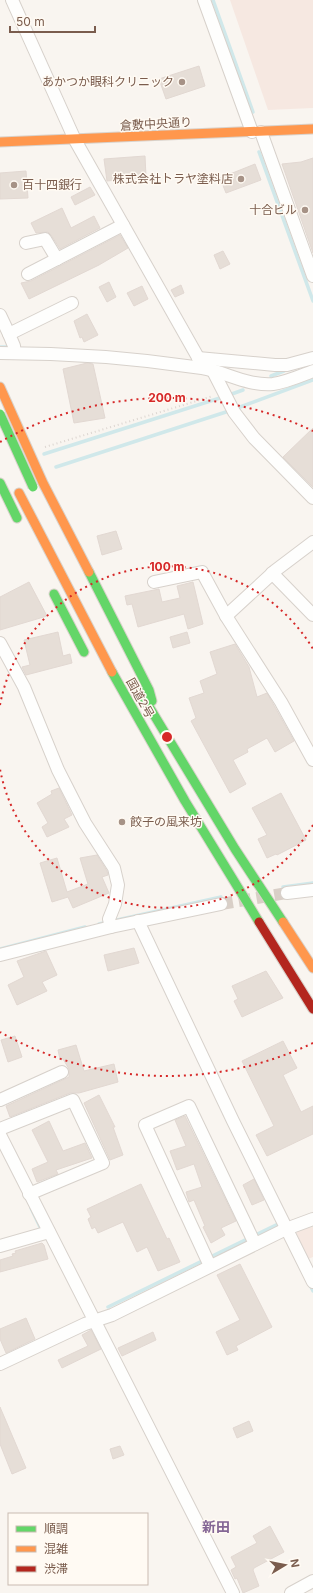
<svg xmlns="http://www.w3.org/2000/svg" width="313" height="1593" viewBox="0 0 313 1593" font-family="Inter,'Noto Sans JP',sans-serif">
<rect width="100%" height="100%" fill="#f9f5f0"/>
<g fill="#f6e8e1">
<polygon points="230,0 313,0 313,108 268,110"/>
<polygon points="313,1227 313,1257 308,1259 297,1234 297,1229"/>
</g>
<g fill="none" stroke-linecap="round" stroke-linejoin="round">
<g stroke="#d0e8ea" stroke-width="3.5">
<polyline points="213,0 253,112"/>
<polyline points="259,152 313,301"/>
<polyline points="0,347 12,347"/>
<polyline points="271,376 284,371"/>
<polyline points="229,395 243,390"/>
<polyline points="44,454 223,397"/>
<polyline points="56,467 229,411 313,380"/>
<polyline points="283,887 313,883"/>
<polyline points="99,924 221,897"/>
<polyline points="0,949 85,927"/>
<polyline points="31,1208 40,1227"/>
<polyline points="310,1285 313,1291"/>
<polyline points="108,1307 280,1223"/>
</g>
</g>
<g fill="#e6ded7" stroke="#e2d8d2">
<polygon points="199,66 205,86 166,99 159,79"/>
<polygon points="145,156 146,177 107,181 104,159"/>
<polygon points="313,158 313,253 282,164 301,162"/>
<polygon points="255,164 261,180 226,193 220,178"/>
<polygon points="26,171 28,198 0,199 0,173"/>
<polygon points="90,187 95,195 75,205 71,197"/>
<polygon points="62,208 71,228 94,216 100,228 60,249 51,235 48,232 36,233 31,223"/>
<polygon points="120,235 128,248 99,265 29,299 21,283 31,281"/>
<polygon points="223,251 230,264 220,269 214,255"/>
<polygon points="109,282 116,297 107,302 99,287"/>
<polygon points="181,285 184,293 175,297 171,290"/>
<polygon points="142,286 148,299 134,306 127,293"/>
<polygon points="87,314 98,335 84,342 82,337 80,338 74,321"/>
<polygon points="87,363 93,364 105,418 74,423 63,369"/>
<polygon points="313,428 313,487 283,457"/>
<polygon points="116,531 122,549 102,555 97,536"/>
<polygon points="29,582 47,616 0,630 0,597"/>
<polygon points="193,582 203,624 188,629 184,614 138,627 132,604 127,605 125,596 159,589 162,602 180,598 177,586"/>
<polygon points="58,632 63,656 70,654 72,663 26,675 22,667 30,665 24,640"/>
<polygon points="187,632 190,643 173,648 170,637"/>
<polygon points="235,644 249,667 257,697 267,693 294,741 275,752 267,738 247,749 248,752 233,760 246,784 230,793 191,721 196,718 189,698 204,693 200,681 217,674 210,652"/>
<polygon points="59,788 72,815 64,819 69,827 47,837 42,827 48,823 37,803 52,794 51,791"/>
<polygon points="281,793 306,840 277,855 276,854 267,858 258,839 267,835 252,808"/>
<polygon points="97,855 107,871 108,875 102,877 109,893 73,908 68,897 52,902 40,863 57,858 67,892 88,884 80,858"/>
<polygon points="134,948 139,963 108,971 104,955"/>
<polygon points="46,951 57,975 42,982 47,991 17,1005 8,985 24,977 17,961"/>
<polygon points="266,971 283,998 242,1017 234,1001 238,999 232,986"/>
<polygon points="15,1036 22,1057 8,1062 1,1040"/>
<polygon points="283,1041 297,1068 283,1075 301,1112 313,1106 313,1134 267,1156 256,1135 274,1126 242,1061"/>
<polygon points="76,1045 84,1071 114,1064 118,1082 79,1093 70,1093 10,1117 6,1106 69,1077 69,1069 63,1059 60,1059 58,1050"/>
<polygon points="99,1095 115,1127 113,1127 123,1155 110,1160 84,1103"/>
<polygon points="185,1116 236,1221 221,1228 225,1235 211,1243 203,1227 205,1226 194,1200 189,1202 186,1192 202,1187 194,1164 177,1170 170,1151 186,1146 175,1120"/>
<polygon points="49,1121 63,1151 85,1143 92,1158 56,1170 58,1174 37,1182 32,1169 48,1162 32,1130"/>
<polygon points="254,1179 264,1200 252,1205 243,1185"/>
<polygon points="141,1184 167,1239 169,1238 180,1262 158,1271 147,1247 137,1252 123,1222 98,1233 95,1227 92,1229 88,1219 91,1217 87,1209"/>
<polygon points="42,1243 44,1245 48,1259 0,1272 0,1260 13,1256 12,1254 16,1253 15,1251"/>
<polygon points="240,1264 272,1327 236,1346 238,1350 227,1355 216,1332 240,1320 217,1275"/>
<polygon points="26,1318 35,1339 6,1353 0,1339 0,1329"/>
<polygon points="91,1330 101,1349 62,1368 58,1360 88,1346 82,1335"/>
<polygon points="153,1332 156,1340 122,1356 118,1348"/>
<polygon points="0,1407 26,1468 12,1474 0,1444"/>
<polygon points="249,1421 253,1431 237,1438 233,1428"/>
<polygon points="120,1446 124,1455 113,1459 110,1449"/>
<polygon points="270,1526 284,1552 254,1568 253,1570 259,1586 243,1593 237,1578 235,1579 231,1570 236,1567 231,1557 257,1543 253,1536"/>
</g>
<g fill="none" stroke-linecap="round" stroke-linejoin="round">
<polyline stroke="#d9cfc7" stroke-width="12" stroke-dasharray="12 6" stroke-linecap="butt" points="221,904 287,893"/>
<g stroke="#d7d1cb" stroke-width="14">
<g id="street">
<polyline points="12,0 75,140 204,368"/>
<polyline points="204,0 252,132"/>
<polyline points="261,132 313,276"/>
<polyline points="26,243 45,239 57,259"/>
<polyline points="28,274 123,225"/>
<polyline points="0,315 9,334"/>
<path d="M 0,353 C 68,353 135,358 202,368 C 226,372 247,386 273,384 C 287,382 300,376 313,371"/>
<polyline points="15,353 14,346 9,334 72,303"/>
<polyline points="198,358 275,365 287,365 313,358"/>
<polyline points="213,371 234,412 254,438 313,498"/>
<polyline points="272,573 313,615"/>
<polyline points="154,582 202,572 226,616 281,702 313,760"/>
<polyline points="226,616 276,570 313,542"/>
<polyline points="0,643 24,687 58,770 85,823 114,868 118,885 115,904 109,919 111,927"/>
<polyline points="287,893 313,890"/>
<polyline points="138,921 233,1121 313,1282"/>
<polyline points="0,955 111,927 221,904"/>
<polyline points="0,1100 62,1072"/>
<polyline points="0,1129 73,1100 103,1163 29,1194"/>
<polyline points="0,1135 233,1593"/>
<polyline points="0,1246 49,1232"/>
<polyline points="210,1266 145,1125 189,1106 255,1244"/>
<polyline points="0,1364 85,1324 112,1315 286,1229 313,1219"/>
<polyline points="291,1593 313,1581"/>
</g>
</g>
<g stroke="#d9d2cb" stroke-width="11">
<g id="fast">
<polyline points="0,483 17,518"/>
<polyline points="89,572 149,690 152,701"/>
<polyline points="54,594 84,652"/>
<polyline points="112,672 185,801 259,922"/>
<polyline points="139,690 235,849 283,922"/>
</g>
</g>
<g stroke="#d9d2cb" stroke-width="11">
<g id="slow">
<polyline points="0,142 313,129"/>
<polyline points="0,387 43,483 89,572"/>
<polyline points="19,493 112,672"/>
<polyline points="283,922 313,968"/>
</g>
</g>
<g stroke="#d9d2cb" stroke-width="11">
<polyline id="jam" points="259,922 313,1009"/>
</g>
<polyline stroke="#dcd5d0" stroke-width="2" stroke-dasharray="1 3" stroke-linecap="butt" points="45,447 213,396"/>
<use href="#street" stroke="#fefefd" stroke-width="12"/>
<use href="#fast" stroke="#63d668" stroke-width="9"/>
<use href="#slow" stroke="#ff974d" stroke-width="9"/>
<use href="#jam" stroke="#b3261e" stroke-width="9"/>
<g stroke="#dad1cc" stroke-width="11" stroke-linecap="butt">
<polyline id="fast-bridge" points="0,414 33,487"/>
</g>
<use href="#fast-bridge" stroke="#63d668" stroke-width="9"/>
</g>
<g fill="none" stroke="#d62828" stroke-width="2" stroke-dasharray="2 4">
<path d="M313 825A170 170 0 0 1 0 769M0 705A170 170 0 0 1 313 649"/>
<path d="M313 1043A339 339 0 0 1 0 1032M0 442A339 339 0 0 1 313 431"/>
</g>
<g fill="#a69286" stroke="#fffaf3" stroke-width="1.5">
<circle cx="182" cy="82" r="4"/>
<circle cx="241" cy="179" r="4"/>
<circle cx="14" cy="185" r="4"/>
<circle cx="305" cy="210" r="4"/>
<circle cx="122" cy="822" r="4"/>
</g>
<g text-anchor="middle" stroke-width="3" stroke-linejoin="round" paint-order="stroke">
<g font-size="12" fill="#7a5c4d" stroke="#fffaf3" text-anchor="end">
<text x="174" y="86">あかつか眼科クリニック</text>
<text x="233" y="183">株式会社トラヤ塗料店</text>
<text x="22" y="189" text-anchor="start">百十四銀行</text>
<text x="297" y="214">十合ビル</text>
<text x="130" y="826" text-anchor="start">餃子の風来坊</text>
</g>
<g font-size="12" fill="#7a5c4d" stroke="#fffaf3">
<text transform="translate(156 124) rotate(-3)" y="4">倉敷中央通り</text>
<text transform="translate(140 698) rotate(61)" y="4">国道2号</text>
</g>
<g font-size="14" font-weight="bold" fill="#846695" stroke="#fffaf3">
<text x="216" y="1532">新田</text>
</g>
</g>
<circle cx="167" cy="737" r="6" fill="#d62828" stroke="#fffaf3" stroke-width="2"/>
<g font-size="12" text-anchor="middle" font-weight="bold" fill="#d62828" stroke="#fffaf3" stroke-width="3" stroke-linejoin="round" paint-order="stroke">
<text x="167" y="402">200 m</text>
<text x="167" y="571">100 m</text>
</g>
<rect x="8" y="1513" width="140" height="72" fill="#fffaf3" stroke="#cabbb1"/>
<rect x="16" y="1526" width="20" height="6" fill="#63d668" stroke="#cabbb1"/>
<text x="44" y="1533" font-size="12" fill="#7a5c4d">順調</text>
<rect x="16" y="1546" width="20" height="6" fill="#ff974d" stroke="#cabbb1"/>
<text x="44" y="1553" font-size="12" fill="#7a5c4d">混雑</text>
<rect x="16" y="1566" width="20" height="6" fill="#b3261e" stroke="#cabbb1"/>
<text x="44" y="1573" font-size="12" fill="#7a5c4d">渋滞</text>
<g transform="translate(285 1565) rotate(80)" stroke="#fffaf3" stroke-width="3" paint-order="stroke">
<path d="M0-3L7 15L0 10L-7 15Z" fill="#7a5c4d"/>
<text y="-6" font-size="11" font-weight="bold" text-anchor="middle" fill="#7a5c4d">N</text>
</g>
<path d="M10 26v6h85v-6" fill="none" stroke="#7a5c4d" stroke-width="2"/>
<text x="16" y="26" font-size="12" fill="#7a5c4d" stroke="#fffaf3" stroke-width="3" paint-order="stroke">50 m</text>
</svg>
